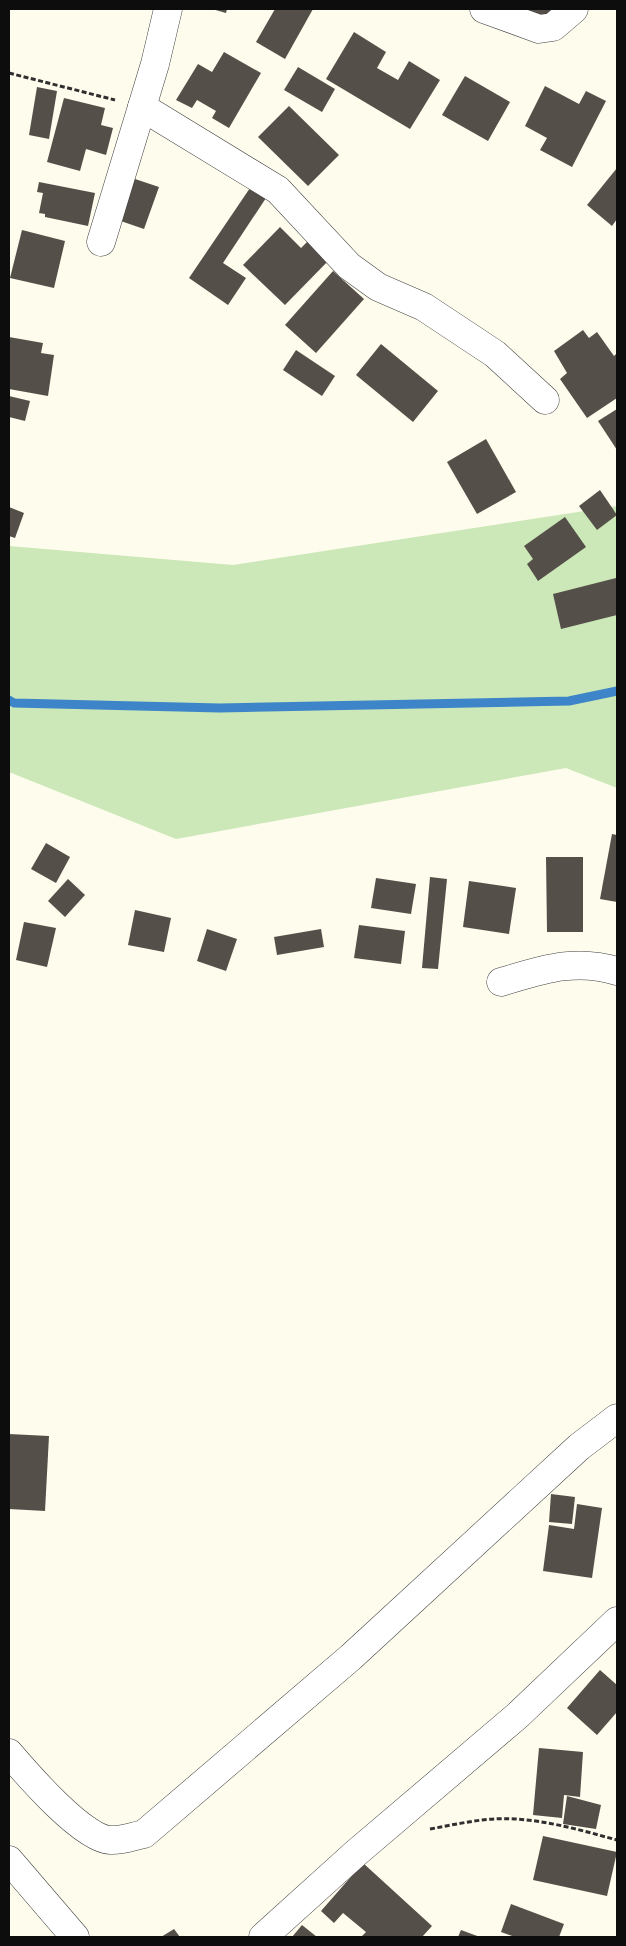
<svg xmlns="http://www.w3.org/2000/svg" width="626" height="1946" viewBox="0 0 626 1946" font-family="Spectral,serif">
<rect width="100%" height="100%" fill="#fefced"/>
<polygon fill="#cce7b8" points="617,506 617,788 566,768 176,839 9,772 9,546 233,565"/>
<g fill="none" stroke-linecap="round" stroke-linejoin="round">
<polyline stroke="#3d85c8" stroke-width="9" points="9,700 14,703 220,708 569,701 617,691"/>
</g>
<g fill="#554f49">
<polygon points="212,9 227,9 226,13"/>
<polygon points="275,9 313,9 285,59 256,42"/>
<polygon points="501,9 551,9 544,26"/>
<polygon points="354,32 386,52 377,68 398,80 409,61 440,80 410,129 326,79"/>
<polygon points="224,52 261,73 229,128 212,118 216,111 197,100 192,108 176,100 198,64 212,72"/>
<polygon points="298,67 335,89 322,112 284,90"/>
<polygon points="465,76 510,102 488,141 442,115"/>
<polygon points="545,86 579,104 586,91 606,101 572,167 540,150 547,138 525,126"/>
<polygon points="37,87 57,91 49,139 29,135"/>
<polygon points="64,98 105,108 101,125 113,128 106,155 86,149 80,171 47,162"/>
<polygon points="289,106 339,155 308,186 258,137"/>
<polygon points="617,168 617,219 612,226 587,205"/>
<polygon points="126,176 159,187 144,229 112,218"/>
<polygon points="39,182 95,193 88,226 45,217 45,214 39,213 43,193 37,192"/>
<polygon points="250,188 266,198 223,263 246,278 228,305 189,278"/>
<polygon points="280,227 301,248 311,238 331,258 285,305 243,265"/>
<polygon points="22,230 65,241 54,288 10,278"/>
<polygon points="333,271 364,299 316,353 285,325"/>
<polygon points="583,330 589,338 597,332 614,356 617,353 617,398 587,418 560,379 567,373 554,351"/>
<polygon points="9,337 43,343 41,353 54,355 48,396 9,389"/>
<polygon points="381,344 438,391 413,422 356,375"/>
<polygon points="296,350 335,376 322,396 283,370"/>
<polygon points="9,396 30,401 25,421 9,417"/>
<polygon points="617,409 617,450 598,421"/>
<polygon points="486,439 516,492 477,514 447,462"/>
<polygon points="600,490 617,515 597,530 579,506"/>
<polygon points="9,507 24,513 15,538 9,536"/>
<polygon points="565,517 586,547 538,581 527,564 533,559 524,546"/>
<polygon points="616,578 617,615 561,629 553,594"/>
<polygon points="612,834 617,835 617,902 600,899"/>
<polygon points="46,843 70,857 56,883 31,869"/>
<polygon points="546,857 583,857 583,932 547,932"/>
<polygon points="430,877 447,879 438,969 422,968"/>
<polygon points="376,878 416,884 411,914 371,908"/>
<polygon points="68,879 85,895 65,917 48,901"/>
<polygon points="469,881 516,888 509,934 463,927"/>
<polygon points="135,910 171,918 164,952 128,945"/>
<polygon points="24,922 56,928 47,967 16,960"/>
<polygon points="359,925 405,931 401,964 354,958"/>
<polygon points="207,929 237,939 226,971 197,961"/>
<polygon points="321,929 324,947 277,955 274,937"/>
<polygon points="9,1434 49,1436 45,1511 9,1509"/>
<polygon points="551,1494 575,1497 572,1524 549,1522"/>
<polygon points="577,1504 602,1508 592,1578 543,1571 549,1525 574,1529"/>
<polygon points="600,1670 617,1685 617,1712 597,1735 567,1708"/>
<polygon points="539,1748 583,1752 580,1797 564,1795 562,1818 533,1815"/>
<polygon points="567,1796 601,1805 596,1829 563,1824"/>
<polygon points="543,1836 617,1852 607,1896 533,1880"/>
<polygon points="363,1863 432,1926 422,1937 361,1937 366,1932 343,1913 334,1923 321,1911"/>
<polygon points="511,1904 564,1924 559,1937 515,1937 501,1932"/>
<polygon points="302,1925 317,1937 292,1937"/>
<polygon points="174,1929 180,1937 161,1937"/>
<polygon points="461,1930 480,1937 458,1937"/>
</g>
<g fill="none" stroke-linecap="round" stroke-linejoin="round">
<g stroke="#404040" stroke-width="29">
<g id="minor">
<polyline points="168,9 155,64 142,107 278,190 349,266 378,287 424,307 495,354 545,400"/>
<polyline points="484,9 539,29 553,27 574,9"/>
<polyline points="101,242 142,107"/>
<path d="M 501,982 C 542,970 574,958 617,971"/>
<path d="M 9,1753 C 27,1774 83,1839 110,1840 C 121,1841 134,1836 144,1834 L 351,1657 L 579,1447 L 617,1418"/>
<polyline points="263,1937 356,1853 517,1716 617,1621"/>
</g>
</g>
<g stroke="#404040" stroke-width="29">
<polyline id="tertiary" points="9,1860 75,1937"/>
</g>
<g stroke="#2f2f2f" stroke-width="3" stroke-dasharray="5 2.5" stroke-linecap="butt">
<polyline points="9,73 115,100"/>
<path d="M 430,1829 C 458,1824 486,1817 515,1819 C 550,1821 584,1831 617,1840"/>
</g>
<use href="#minor" stroke="#fff" stroke-width="28"/>
<use href="#tertiary" stroke="#fff" stroke-width="28"/>
</g>
<rect width="626" height="1946" fill="none" stroke="#0d0d0d" stroke-width="20"/>
</svg>
